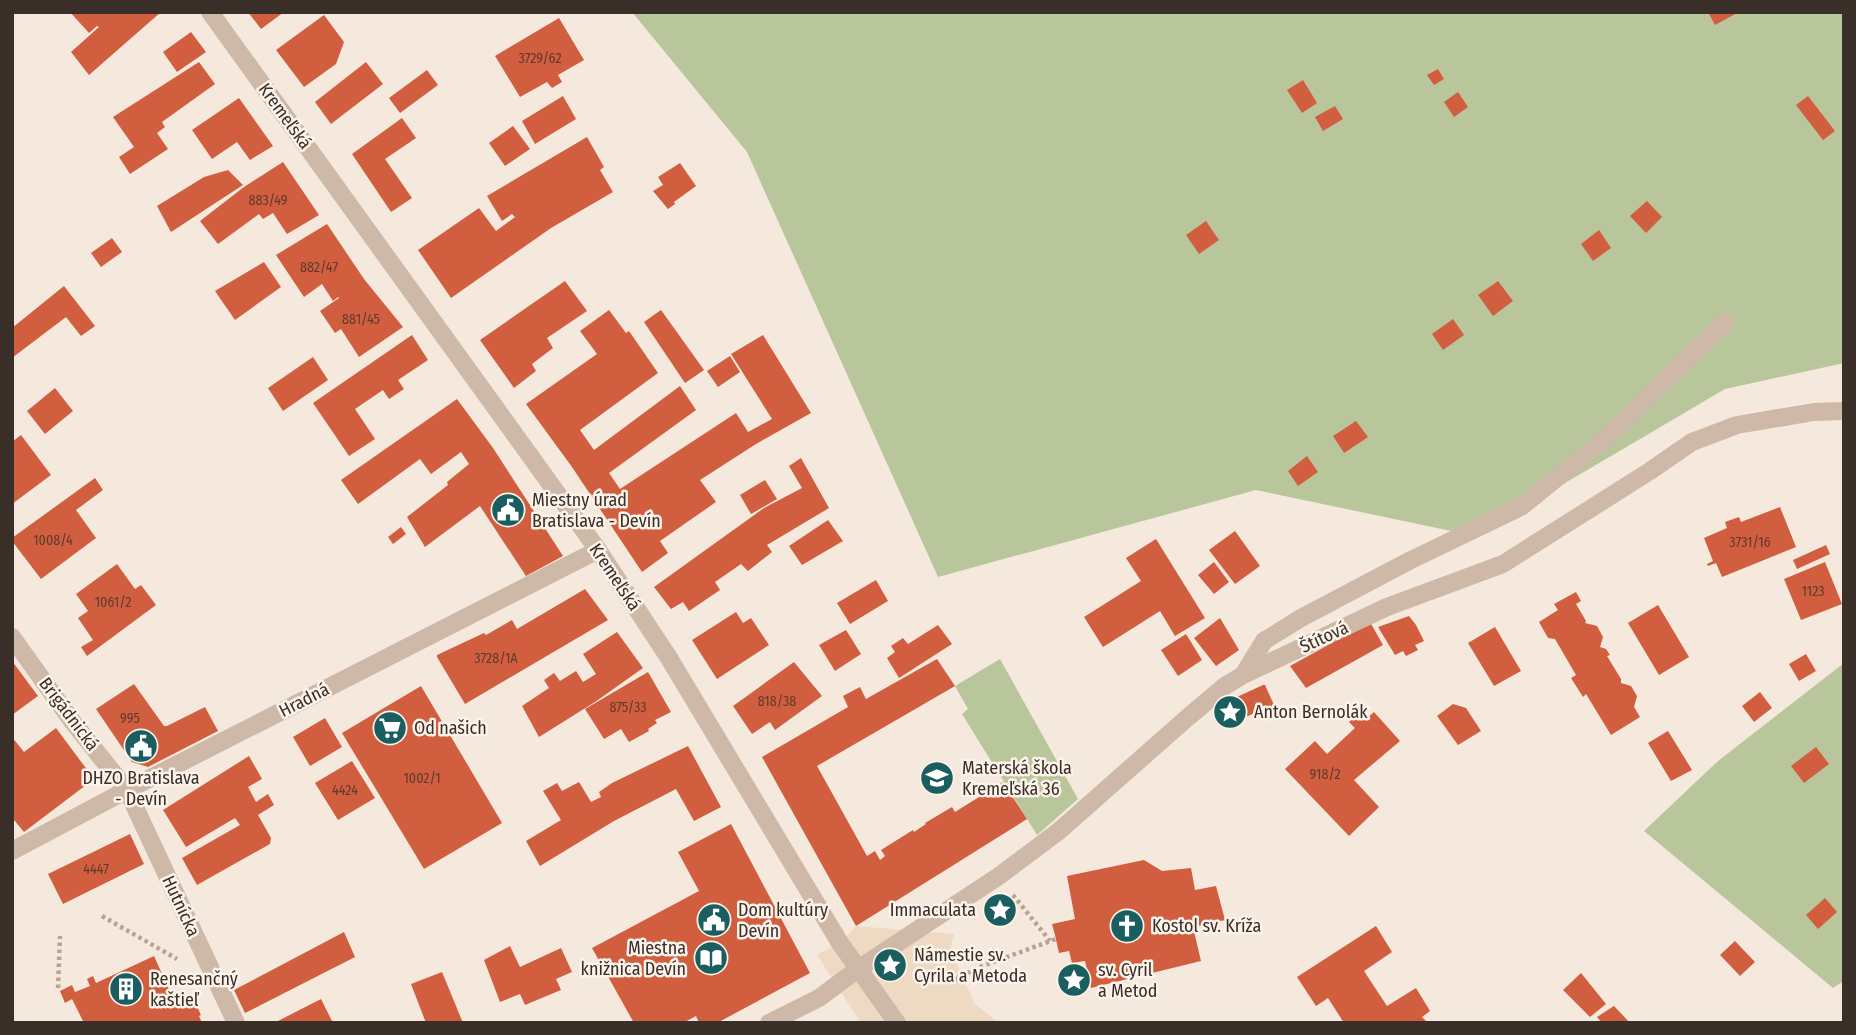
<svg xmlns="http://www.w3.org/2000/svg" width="1856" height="1035" viewBox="0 0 1856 1035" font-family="'Fira Sans Condensed',sans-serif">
<rect width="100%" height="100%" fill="#f5e9dd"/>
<g fill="#b9c69b">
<polygon points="632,12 1844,12 1844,363 1725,389 1475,536 1256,490 938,577 747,152"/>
<polygon points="1000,659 1078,799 1037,835 962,714 968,709 955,686"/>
<polygon points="1844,663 1844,981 1833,988 1644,831 1718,761"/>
</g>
<polygon fill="#eedac3" points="856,926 954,934 950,949 975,1004 999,1023 861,1023 817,955 840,943"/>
<g fill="#d15e3f">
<polygon points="70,12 161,12 89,75 71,52 99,27 97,26 89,33"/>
<polygon points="248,12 284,12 261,29"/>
<polygon points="1708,12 1739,12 1715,25"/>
<polygon points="324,15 344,42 336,64 304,87 276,50"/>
<polygon points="559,18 584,60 558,75 562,82 552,88 547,82 520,97 495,56"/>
<polygon points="191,32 206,52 177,72 163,52"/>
<polygon points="199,62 215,84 162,122 165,127 157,133 168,149 130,174 119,157 134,147 113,117"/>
<polygon points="366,62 383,84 331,124 315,102"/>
<polygon points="1438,69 1444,79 1434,85 1427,75"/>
<polygon points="427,70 438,85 400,113 389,98"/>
<polygon points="1303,80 1317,103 1302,113 1287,90"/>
<polygon points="1458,92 1468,107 1454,117 1444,102"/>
<polygon points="563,96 576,119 535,144 522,121"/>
<polygon points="1808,96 1835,131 1823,140 1796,105"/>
<polygon points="239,98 273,146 250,160 237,142 212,159 192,130"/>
<polygon points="1335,106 1343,119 1323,131 1315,117"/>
<polygon points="402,118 416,138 385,159 412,198 391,212 352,154"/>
<polygon points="513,126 530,149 505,166 489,143"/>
<polygon points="587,137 604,167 600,170 613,192 551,228 451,298 418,250 479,208 496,231 515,217 512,214 502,221 487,196"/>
<polygon points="283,162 319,215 287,234 273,213 263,219 259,214 218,244 200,221 244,187"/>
<polygon points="680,163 696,186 674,202 675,204 668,209 653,191 663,185 658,177"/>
<polygon points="228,170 243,185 171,232 157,206 204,177"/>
<polygon points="1647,201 1662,217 1646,233 1630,216"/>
<polygon points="1206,221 1219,240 1199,254 1186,235"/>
<polygon points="327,224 364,279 403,327 359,357 341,329 335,333 320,311 339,298 338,297 333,301 322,284 304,297 276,255"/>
<polygon points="1599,230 1611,248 1593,261 1581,244"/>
<polygon points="112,238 122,252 101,267 91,253"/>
<polygon points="264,262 281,287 235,320 215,291"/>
<polygon points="565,281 587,311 547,338 553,348 532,364 536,371 514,388 480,340"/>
<polygon points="1498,281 1513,301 1493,316 1478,295"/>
<polygon points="64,286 95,326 81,336 66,317 12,358 12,328"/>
<polygon points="609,310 626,333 629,331 658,373 580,430 594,450 680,386 696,410 609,473 620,489 736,413 748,432 772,419 731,354 763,335 811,413 756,444 700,480 716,502 660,541 668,553 642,572 572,467 526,404 597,354 580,331"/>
<polygon points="661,310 704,370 685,383 644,322"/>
<polygon points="1453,319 1464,335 1443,350 1432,334"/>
<polygon points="412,335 428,360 398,380 404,389 389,399 383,390 355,409 375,439 349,456 313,403"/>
<polygon points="730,356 740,372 718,387 707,371"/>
<polygon points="313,357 328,380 283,411 268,388"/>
<polygon points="55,388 73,411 45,434 27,411"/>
<polygon points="457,399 493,448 563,556 526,576 480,506 425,547 407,517 448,485 447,482 469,464 461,452 431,474 420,459 358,504 341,480"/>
<polygon points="1356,421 1368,437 1344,453 1333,436"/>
<polygon points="21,435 51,475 12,504 12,442"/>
<polygon points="1307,456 1318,472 1298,486 1288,471"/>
<polygon points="801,458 829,508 767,545 772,552 748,571 741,564 715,582 720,590 689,611 683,602 671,609 654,587 764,508 802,488 789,466"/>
<polygon points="95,478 103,490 76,510 96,538 41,579 12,541 12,538"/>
<polygon points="765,480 777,499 751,514 740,495"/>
<polygon points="1780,507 1796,547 1722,577 1716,563 1708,566 1707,564 1713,561 1704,538 1727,528 1725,522 1739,517 1741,522"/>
<polygon points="828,520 843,541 802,565 789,546"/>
<polygon points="401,527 406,534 393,544 388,537"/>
<polygon points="1235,531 1260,566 1235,584 1209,550"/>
<polygon points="1156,539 1205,618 1175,636 1160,611 1103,647 1084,617 1141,581 1126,558"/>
<polygon points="1826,545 1830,554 1797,569 1793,560"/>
<polygon points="1214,562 1229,582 1214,594 1198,575"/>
<polygon points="1825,562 1842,604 1801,620 1784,579"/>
<polygon points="117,564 135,589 141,585 156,605 87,656 81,647 93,640 78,618 88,611 76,594"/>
<polygon points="876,580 888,601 850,624 837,603"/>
<polygon points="585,589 608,620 465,704 437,657 437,655 484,633 486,635 512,620 517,629"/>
<polygon points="1576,592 1581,601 1576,604 1586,621 1585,623 1597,626 1603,637 1600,647 1606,649 1610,655 1607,656 1621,679 1621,683 1631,686 1637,696 1634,707 1640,717 1611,735 1586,694 1583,697 1571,678 1576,675 1555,639 1548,638 1539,622 1558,610 1554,604"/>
<polygon points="1658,605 1689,657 1659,675 1628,623"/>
<polygon points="736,612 743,623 751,618 769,645 717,679 692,640"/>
<polygon points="1409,616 1416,625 1424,641 1415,645 1418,650 1406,656 1403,651 1395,655 1378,627"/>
<polygon points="1220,618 1239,650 1216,666 1194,638"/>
<polygon points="1370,622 1383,645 1306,688 1290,666"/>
<polygon points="938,625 952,644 899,678 887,658 895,652 891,646 903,638 908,644"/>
<polygon points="1495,627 1521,671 1494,686 1468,643"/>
<polygon points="846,630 861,654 835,671 819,645"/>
<polygon points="617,632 643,668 595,702 539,737 522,706 549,688 544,680 554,673 560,681 576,671 583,682 596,674 583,654"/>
<polygon points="1186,634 1202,660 1178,676 1161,650"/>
<polygon points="1806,654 1816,671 1799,681 1789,664"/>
<polygon points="937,659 955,686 817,766 867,856 875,851 880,860 885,856 881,850 913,830 914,832 926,824 925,823 952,807 955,812 1003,782 1027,819 856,926 762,757 848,707 843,696 860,687 866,699"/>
<polygon points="12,661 38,696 12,715"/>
<polygon points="794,662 822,696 775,730 770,722 752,734 733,706"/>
<polygon points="648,672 671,712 655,720 657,723 648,729 649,731 629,742 621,729 604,739 585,709"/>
<polygon points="134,684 164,726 167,726 205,707 218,731 148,767 132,762 96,709"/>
<polygon points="1263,685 1265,685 1274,705 1234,722 1226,702"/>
<polygon points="421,686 502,823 424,869 342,733"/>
<polygon points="1760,692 1772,708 1754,722 1742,706"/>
<polygon points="1453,704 1466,708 1481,731 1458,745 1437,716"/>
<polygon points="1374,712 1400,741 1354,780 1379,807 1349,836 1285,769 1315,741 1327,754 1355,728 1349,722 1358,714 1365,720"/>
<polygon points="325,718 342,747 310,766 293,737"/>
<polygon points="56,728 94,779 24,832 14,820 12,821 12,737 24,752"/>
<polygon points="1668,731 1692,770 1671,781 1648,743"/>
<polygon points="688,746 721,807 694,821 676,789 614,821 540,866 526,841 561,820 543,791 557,783 562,791 579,782 591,802 601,797 599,792 612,783"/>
<polygon points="1816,747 1829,764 1804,783 1791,766"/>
<polygon points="249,756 262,779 248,787 256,802 268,794 274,805 258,815 271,838 270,844 197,885 182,858 240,825 235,818 186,847 163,810"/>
<polygon points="352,761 375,798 338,820 315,783"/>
<polygon points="731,824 810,973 717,1023 699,1023 696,1016 683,1023 634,1023 592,948 699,891 678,852"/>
<polygon points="130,834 144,864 63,904 48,874"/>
<polygon points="1144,860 1162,871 1191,868 1195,890 1216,886 1225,920 1193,927 1201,961 1091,988 1085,961 1072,963 1069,951 1059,953 1055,935 1052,924 1075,919 1067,876"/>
<polygon points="1825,898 1837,912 1818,929 1806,915"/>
<polygon points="1376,926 1392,952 1364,971 1387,1006 1416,988 1430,1011 1422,1017 1428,1023 1344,1023 1328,998 1316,1006 1297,977"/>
<polygon points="344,932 355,957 245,1013 234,990"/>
<polygon points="1735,941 1755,962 1740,976 1720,955"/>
<polygon points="510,946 520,967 561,948 572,972 556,979 561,990 525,1005 520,994 500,1002 484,960"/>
<polygon points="154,956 176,1005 193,998 201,1015 199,1016 202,1023 84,1023 72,999 65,1003 60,991 72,985 75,992 90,986 87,979 93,976 96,983"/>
<polygon points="442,972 463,1023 426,1023 411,984"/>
<polygon points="1581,973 1606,1004 1590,1017 1563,990"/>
<polygon points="321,999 333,1023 274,1023"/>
<polygon points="1614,1006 1630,1023 1602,1023 1597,1017"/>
</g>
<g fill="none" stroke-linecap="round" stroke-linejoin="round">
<g stroke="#baa292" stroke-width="4.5" stroke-dasharray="3.5 3.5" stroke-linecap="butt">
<polyline points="1013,895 1050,941"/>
<polyline points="102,916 177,959"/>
<polyline points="955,980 977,968 1056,939"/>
<polyline points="58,988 60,936"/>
</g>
<polyline stroke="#ceb8a8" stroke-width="18" points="1243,675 1264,641 1301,618 1409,561 1521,507 1605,439 1725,322"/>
<polyline stroke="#ceb8a8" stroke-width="18" points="769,1023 819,998 858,969"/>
<g stroke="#ceb8a8" stroke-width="18">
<polyline points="12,637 72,721 127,790 236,1023"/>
<polyline points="12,851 127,790 598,550"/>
<polyline points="858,969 999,876 1059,831 1187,718 1225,686 1243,675 1387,607 1503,564 1650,471 1692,442 1737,425 1814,412 1844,411"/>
</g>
<polyline stroke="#ceb8a8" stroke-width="18" points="210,12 598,550 669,658 840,943 897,1023"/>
</g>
<defs>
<g id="civic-disc" transform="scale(1.75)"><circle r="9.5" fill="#1a5e60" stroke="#fcf3ea"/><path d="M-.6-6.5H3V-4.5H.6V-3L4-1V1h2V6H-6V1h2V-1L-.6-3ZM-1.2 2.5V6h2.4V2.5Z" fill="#fff"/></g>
<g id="sight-disc" transform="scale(1.75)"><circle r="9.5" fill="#1a5e60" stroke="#fcf3ea"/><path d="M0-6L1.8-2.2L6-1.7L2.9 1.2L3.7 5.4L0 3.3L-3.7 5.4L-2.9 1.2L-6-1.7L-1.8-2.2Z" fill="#fff"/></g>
<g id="supermarket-disc" transform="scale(1.75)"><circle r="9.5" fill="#1a5e60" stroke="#fcf3ea"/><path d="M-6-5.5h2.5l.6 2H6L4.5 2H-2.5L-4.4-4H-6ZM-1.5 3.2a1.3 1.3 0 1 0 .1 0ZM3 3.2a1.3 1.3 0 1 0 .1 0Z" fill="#fff"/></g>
<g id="school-disc" transform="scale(1.75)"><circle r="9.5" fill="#1a5e60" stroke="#fcf3ea"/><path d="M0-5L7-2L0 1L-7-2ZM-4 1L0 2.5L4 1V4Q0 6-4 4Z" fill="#fff"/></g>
<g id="church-disc" transform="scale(1.75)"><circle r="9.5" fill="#1a5e60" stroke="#fcf3ea"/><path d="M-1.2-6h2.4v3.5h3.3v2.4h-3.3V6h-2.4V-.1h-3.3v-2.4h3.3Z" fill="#fff"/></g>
<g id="library-disc" transform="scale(1.75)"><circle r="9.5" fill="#1a5e60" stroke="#fcf3ea"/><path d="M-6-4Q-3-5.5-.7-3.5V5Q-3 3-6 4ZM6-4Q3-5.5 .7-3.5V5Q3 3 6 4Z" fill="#fff"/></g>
<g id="building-disc" transform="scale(1.75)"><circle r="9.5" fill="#1a5e60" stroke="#fcf3ea"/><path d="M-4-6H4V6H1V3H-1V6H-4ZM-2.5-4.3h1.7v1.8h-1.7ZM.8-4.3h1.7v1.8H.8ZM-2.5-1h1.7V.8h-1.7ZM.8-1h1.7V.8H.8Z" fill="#fff"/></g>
</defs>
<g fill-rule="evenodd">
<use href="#civic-disc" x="508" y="510"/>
<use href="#sight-disc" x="1230" y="712"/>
<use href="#supermarket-disc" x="390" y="728"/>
<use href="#civic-disc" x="141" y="746"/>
<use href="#school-disc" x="937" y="778"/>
<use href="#sight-disc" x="1000" y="910"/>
<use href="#civic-disc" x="714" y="920"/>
<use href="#church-disc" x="1127" y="926"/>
<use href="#library-disc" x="711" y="958"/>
<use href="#sight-disc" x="890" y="965"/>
<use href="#sight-disc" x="1074" y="980"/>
<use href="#building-disc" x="126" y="989"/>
</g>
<g text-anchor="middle" stroke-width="5" stroke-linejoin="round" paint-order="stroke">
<g font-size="14" fill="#603a2e">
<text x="540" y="63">3729/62</text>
<text x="268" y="205">883/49</text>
<text x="319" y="272">882/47</text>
<text x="361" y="324">881/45</text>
<text x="53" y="545">1008/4</text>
<text x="1750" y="547">3731/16</text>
<text x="1813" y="596">1123</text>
<text x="113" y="607">1061/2</text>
<text x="496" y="663">3728/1A</text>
<text x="777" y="706">818/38</text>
<text x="628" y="712">875/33</text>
<text x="130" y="723">995</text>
<text x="1325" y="779">918/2</text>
<text x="422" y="783">1002/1</text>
<text x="345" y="795">4424</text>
<text x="96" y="874">4447</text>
</g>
<g font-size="18" fill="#3a2e29" stroke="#fcf3ea">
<text transform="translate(285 116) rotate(54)" y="6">Kremeľská</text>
<text transform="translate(615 577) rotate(56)" y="6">Kremeľská</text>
<text transform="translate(1324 637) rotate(-25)" y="6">Štítová</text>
<text transform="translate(304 700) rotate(-27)" y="6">Hradná</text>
<text transform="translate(69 714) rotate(53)" y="6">Brigádnická</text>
<text transform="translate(181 906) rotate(65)" y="6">Hutnícka</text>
</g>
<g font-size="18" fill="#3a2e29" stroke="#fcf3ea" text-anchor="start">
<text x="532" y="506">Miestny úrad<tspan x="532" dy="21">Bratislava - Devín</tspan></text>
<text x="1254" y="718">Anton Bernolák</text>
<text x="414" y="734">Od našich</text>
<text x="962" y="774">Materská škola<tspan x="962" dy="21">Kremeľská 36</tspan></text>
<text x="141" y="784" text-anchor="middle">DHZO Bratislava<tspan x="141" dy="21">- Devín</tspan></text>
<text x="738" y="916">Dom kultúry<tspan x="738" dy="21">Devín</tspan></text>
<text x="976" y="916" text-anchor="end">Immaculata</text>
<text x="1152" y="932">Kostol sv. Kríža</text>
<text x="686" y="954" text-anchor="end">Miestna<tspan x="686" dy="21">knižnica Devín</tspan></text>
<text x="914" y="961">Námestie sv.<tspan x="914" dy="21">Cyrila a Metoda</tspan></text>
<text x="1098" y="976">sv. Cyril<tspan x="1098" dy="21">a Metod</tspan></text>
<text x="150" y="985">Renesančný<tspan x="150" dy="21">kaštieľ</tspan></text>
</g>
</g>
<rect width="1856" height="1035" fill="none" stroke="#3a2e29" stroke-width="28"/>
</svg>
